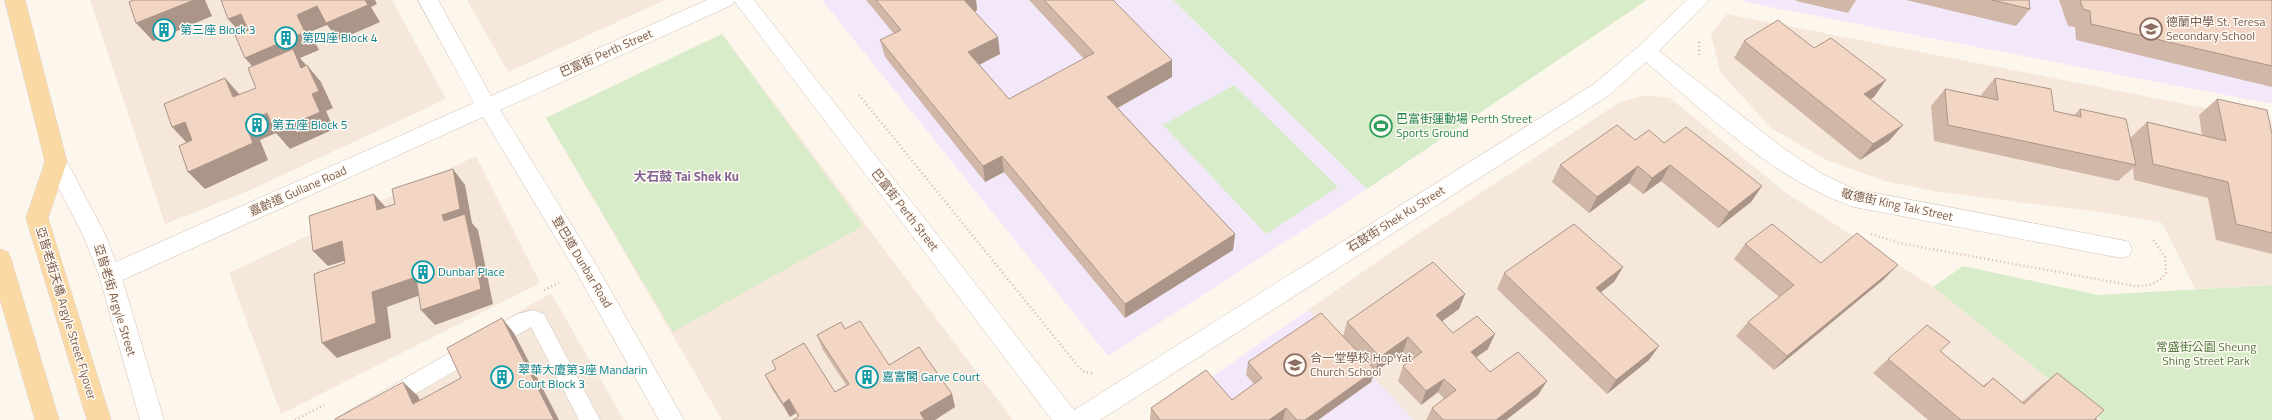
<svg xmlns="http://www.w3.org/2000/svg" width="2272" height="420" viewBox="0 0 2272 420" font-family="'Titillium Web','Noto Sans TC',sans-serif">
<rect width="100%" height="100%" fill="#fdf6ec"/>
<g fill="#f5e8da">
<polygon points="90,0 392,0 446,99 250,190 165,224"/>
<polygon points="467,0 665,0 508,72"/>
<polygon points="1727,14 2272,121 2272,285 2195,289 2162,223 2115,214 1939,192 1884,181 1824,159 1771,128 1720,72 1711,34"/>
<polygon points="722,34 1013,420 722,420 546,118"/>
<polygon points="1647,95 1670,98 1786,193 1933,287 2101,420 1414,420 1308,310 1410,239 1620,102"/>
<polygon points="476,156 540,283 281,414 229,273"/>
<polygon points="551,293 624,420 333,420"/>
</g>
<g fill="#f3e8fa">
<polygon points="822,0 1173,0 1367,189 1108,356"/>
<polygon points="1745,0 2272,0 2272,104 1744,2"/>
<polygon points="1308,310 1414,420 1150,420"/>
</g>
<g fill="#d8ecc9">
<polygon points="1173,0 1647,0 1367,189"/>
<polygon points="722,34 863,226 673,332 546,118"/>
<polygon points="1234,85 1338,187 1266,234 1163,125"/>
<polygon points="1963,266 2098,295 2272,285 2272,420 2101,420 1933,287"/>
</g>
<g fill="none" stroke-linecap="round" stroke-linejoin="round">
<g stroke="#d1beb0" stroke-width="1">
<polygon id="lane" points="533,310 544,314 600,420 579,420 531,327 370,420 342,420 345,413 517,314"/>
</g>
<g stroke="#d1beb0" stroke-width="1">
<path id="street" d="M 418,0 L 438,0 L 491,96 L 707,0 L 754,0 L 1074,410 L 1594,84 L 1639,46 L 1687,0 L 1709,0 L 1659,51 L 1783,148 L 1820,173 L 1854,189 L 2121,240 L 2129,242 L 2132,249 L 2129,256 L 2121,258 L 1854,207 C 1776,181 1708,115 1646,62 L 1608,96 L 1100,420 L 1052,420 L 734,1 L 732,5 L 500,110 L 594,261 L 684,420 L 659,420 L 578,275 L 483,117 L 118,282 L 110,285 L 102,282 L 99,275 L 102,268 L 474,103 Z"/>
</g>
<g stroke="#d6c0b0" stroke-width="1">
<polygon id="secondary" points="56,153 64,156 105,234 121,275 164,420 140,420 99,275 83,235 45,162 48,156"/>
</g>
<g stroke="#dad1cd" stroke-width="1">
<g id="primary">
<polygon points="5,0 25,0 67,162 48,218 111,420 87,420 26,218 45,162"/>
<polygon points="0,249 8,252 11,259 59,420 35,420 0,299"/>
</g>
</g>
<g stroke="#d9b8a5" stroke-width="2.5" stroke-dasharray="1 3" stroke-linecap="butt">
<polyline points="1699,42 1699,55"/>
<polyline points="859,95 1082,371 1092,373"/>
<path d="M 1871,234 L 1899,243 L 2135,286 C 2148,286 2158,284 2166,273 L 2165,257 L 2152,238"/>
<polyline points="544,290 559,283"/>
<polyline points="295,420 324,405"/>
</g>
<use href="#lane" fill="#fff" fill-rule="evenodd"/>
<use href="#street" fill="#fff" fill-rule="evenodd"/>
<use href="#secondary" fill="#fff" fill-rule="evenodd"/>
<use href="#primary" fill="#fbd9a5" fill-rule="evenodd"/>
</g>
<g fill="#d1b7a8">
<polygon points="866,0 976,0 977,10 975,12 1000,54 979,65 1009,99 1084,59 1029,0 1113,0 1172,77 1118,108 1235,234 1233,250 1125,318 1004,172 985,182 885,57 880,40 894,34"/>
<polygon points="1796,0 1856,0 1848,13 1796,1"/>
<polygon points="1906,0 2029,0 2030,9 2016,26"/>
<polygon points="2059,0 2272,0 2272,87 2076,40 2075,27 2068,26"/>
<polygon points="1744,41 1874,97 1870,99 1889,141 1860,160 1734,58"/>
<polygon points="1995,78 2054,111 2074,115 2080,109 2130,138 2147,122 2202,136 2199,115 2217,99 2272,134 2272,254 2216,240 2208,198 2134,180 2133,168 2118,181 1934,141 1931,106 1945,89 1981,96 1981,95"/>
<polygon points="1635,140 1664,143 1762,186 1751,202 1718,228 1661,181 1643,194 1629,183 1589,213 1552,182 1560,165"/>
<polygon points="1745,244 1821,263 1883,280 1774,370 1736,336 1748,322 1779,297 1734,259"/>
<polygon points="1623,267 1614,282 1601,292 1649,360 1607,394 1497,289 1504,273"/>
<polygon points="1465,294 1459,309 1442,321 1453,333 1488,349 1476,357 1490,372 1538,395 1506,420 1426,420 1432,408 1444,399 1438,392 1421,405 1398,381 1403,366 1411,360 1403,352 1375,372 1375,371 1371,382 1318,420 1150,420 1151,408 1232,400 1254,384 1246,375 1248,362 1343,336 1347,322"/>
<polygon points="845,329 889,365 952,394 955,407 798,417 796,413 790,417 772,389 765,375 776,369 772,361 835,392 846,385 823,350 817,335"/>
<polygon points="1940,351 1983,386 1993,378 2022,402 2039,387 2057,373 2097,420 1928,420 1873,373 1888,359"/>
</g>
<g fill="#aa9588">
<polygon points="194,0 205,0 212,16 153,41 136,23"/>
<polygon points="365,0 375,0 377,4 371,7 380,22 339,40 327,25 310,32 319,50 300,58 307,66 315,85 260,75 245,58 297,15 317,6"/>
<polygon points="963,0 976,0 977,10 966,16"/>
<polygon points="241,14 255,31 243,36 228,19"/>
<polygon points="998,37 1000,54 971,69 968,52"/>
<polygon points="1172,60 1172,77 1108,113 1107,97"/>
<polygon points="307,65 321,82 333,108 326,111 334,129 290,149 276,133 260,140 268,160 205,189 188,172 245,123 312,94"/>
<polygon points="225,78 240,95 233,97"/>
<polygon points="1886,80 1874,97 1851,111 1864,94"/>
<polygon points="185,122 201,138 188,144 172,127"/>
<polygon points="1903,125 1889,141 1860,160 1873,144"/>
<polygon points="1002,156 1004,172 985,182 983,166"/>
<polygon points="1670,165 1661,181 1643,194 1652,178"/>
<polygon points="1638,166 1629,183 1589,213 1597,197"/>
<polygon points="453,169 465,185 472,223 478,230 493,304 435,325 421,310 444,221 442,215"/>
<polygon points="1762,186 1751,202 1718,228 1729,212"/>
<polygon points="374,194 388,210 377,210"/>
<polygon points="1235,234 1233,250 1125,318 1125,304"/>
<polygon points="342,241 357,257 328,266 313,251"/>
<polygon points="1898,265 1883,280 1774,370 1787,356"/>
<polygon points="1623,267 1614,282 1587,303 1596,288"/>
<polygon points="416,277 429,292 387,307 391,338 337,358 322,343 372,292"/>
<polygon points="1465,294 1459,309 1430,330 1436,315"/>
<polygon points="502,318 514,333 559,420 554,420"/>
<polygon points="1495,334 1488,349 1464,366 1471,352"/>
<polygon points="1408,337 1403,352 1375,372 1380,357"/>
<polygon points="1659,346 1649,360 1607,394 1616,380"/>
<polygon points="1375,370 1371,382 1318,420 1305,420"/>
<polygon points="1444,379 1438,392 1421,405 1426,391"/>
<polygon points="1547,381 1538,395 1506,420 1496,420"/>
<polygon points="403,382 418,396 428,418 413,404"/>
<polygon points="952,394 955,407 935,420 923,420 920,413"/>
<polygon points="789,399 796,413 790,417 783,404"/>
<polygon points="1286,408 1283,420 1269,420"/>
</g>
<g fill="#f3d5c3" stroke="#aa9588">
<polygon points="133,0 194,0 136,23 129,2"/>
<polygon points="221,0 365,0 368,5 326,23 317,6 297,15 305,32 245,58 235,35 248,30 241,14 228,19"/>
<polygon points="876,0 964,0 998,37 968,52 1009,99 1094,53 1044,0 1113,0 1172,60 1107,97 1235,234 1125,304 1002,156 983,166 880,40 901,30"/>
<polygon points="1992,0 2029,0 2030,9"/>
<polygon points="2080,0 2272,0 2272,66 2091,24 2090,11 2083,9"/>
<polygon points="1778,20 1814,48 1831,38 1886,80 1864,94 1903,125 1873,144 1744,41"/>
<polygon points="293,49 301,68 307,65 319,91 312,94 320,112 275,132 267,113 245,123 253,143 188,172 179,146 192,140 185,122 172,127 164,104 225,78 233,97 256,88 248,68"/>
<polygon points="1995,78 2051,89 2054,111 2081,117 2080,109 2126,119 2136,165 1948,125 1945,89 1998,100"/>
<polygon points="2217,99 2267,110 2272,134 2272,233 2236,224 2228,182 2153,164 2147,122 2226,141"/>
<polygon points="1617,125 1635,140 1649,130 1664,143 1686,127 1762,186 1729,212 1670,165 1652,178 1638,166 1597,197 1560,165"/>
<polygon points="453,169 460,209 442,215 444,221 465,214 481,289 421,310 416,277 372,292 376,323 322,343 314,274 345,263 342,241 313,251 309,216 374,194 377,210 395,204 392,189"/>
<polygon points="1574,224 1623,267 1596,288 1659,346 1616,380 1504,273"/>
<polygon points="1772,224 1821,263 1857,233 1898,265 1787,356 1748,322 1794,285 1745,244"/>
<polygon points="1433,262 1465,294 1436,315 1453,333 1477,316 1495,334 1471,352 1490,372 1518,352 1547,381 1496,420 1443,420 1432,408 1456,390 1444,379 1426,391 1403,366 1422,352 1408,337 1380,357 1347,322"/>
<polygon points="1321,313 1375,370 1305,420 1297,420 1286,408 1269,420 1160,420 1151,408 1206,370 1232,400 1262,378 1248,362"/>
<polygon points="502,318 554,420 335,420 335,419 403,382 413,404 461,378 447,348"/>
<polygon points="860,321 889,365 919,347 952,394 920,413 925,420 793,420 799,416 789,399 783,404 765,375 776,369 772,361 804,343 835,392 849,384 817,335 841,322 845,329"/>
<polygon points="1927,325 1950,342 1940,351 1984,387 1993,378 2024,404 2057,373 2104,410 2095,419 2097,420 1961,420 1888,359"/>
</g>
<defs>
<g id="school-ring" transform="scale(1.15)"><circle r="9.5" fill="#fffaf3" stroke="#8d6e63" stroke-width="1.5"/><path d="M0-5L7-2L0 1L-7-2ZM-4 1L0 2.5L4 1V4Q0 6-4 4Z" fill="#8d6e63"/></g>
<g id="building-ring" transform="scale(1.15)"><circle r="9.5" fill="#fffaf3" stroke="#0f9aa8" stroke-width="1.5"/><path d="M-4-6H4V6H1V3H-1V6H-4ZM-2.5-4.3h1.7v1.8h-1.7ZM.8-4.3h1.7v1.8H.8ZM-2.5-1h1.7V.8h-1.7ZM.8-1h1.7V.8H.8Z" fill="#0f9aa8"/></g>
<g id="stadium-ring" transform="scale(1.15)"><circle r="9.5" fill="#fffaf3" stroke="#2e9e5b" stroke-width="1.5"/><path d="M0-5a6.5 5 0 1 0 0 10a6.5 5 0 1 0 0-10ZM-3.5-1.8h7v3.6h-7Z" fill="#2e9e5b"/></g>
</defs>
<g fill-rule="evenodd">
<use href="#school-ring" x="2151" y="29"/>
<use href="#building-ring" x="164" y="30"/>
<use href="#building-ring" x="286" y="38"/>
<use href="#building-ring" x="257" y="125"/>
<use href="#stadium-ring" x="1381" y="126"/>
<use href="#building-ring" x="423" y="272"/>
<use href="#school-ring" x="1295" y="365"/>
<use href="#building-ring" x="502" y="377"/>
<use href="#building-ring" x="867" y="377"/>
</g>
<g text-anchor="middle" stroke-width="3" stroke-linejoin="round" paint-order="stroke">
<g font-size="12" fill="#785e54" stroke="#fffaf3" text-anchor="start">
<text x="2166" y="26">德蘭中學 St. Teresa<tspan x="2166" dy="14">Secondary School</tspan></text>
<text x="1310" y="362">合一堂學校 Hop Yat<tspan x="1310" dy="14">Church School</tspan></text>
</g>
<g font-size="12" fill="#0d838f" stroke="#fffaf3" text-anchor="start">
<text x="180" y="34">第三座 Block 3</text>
<text x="302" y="42">第四座 Block 4</text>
<text x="272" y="129">第五座 Block 5</text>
<text x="438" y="276">Dunbar Place</text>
<text x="518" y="374">翠華大廈第3座 Mandarin<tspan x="518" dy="14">Court Block 3</tspan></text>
<text x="882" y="381">嘉富閣 Garve Court</text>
</g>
<g font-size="12" fill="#7a5c4d" stroke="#fffaf3">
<text transform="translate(606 53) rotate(-24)" y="4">巴富街 Perth Street</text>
<text transform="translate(298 191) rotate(-24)" y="4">嘉齡道 Gullane Road</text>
<text transform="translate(1897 205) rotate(12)" y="4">敬德街 King Tak Street</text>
<text transform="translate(905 210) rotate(52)" y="4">巴富街 Perth Street</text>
<text transform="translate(1396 219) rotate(-32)" y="4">石鼓街 Shek Ku Street</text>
<text transform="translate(582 262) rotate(59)" y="4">登巴道 Dunbar Road</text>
<text transform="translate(115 300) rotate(73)" y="4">亞皆老街 Argyle Street</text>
<text transform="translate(66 313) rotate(73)" y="4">亞皆老街天橋 Argyle Street Flyover</text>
</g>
<g font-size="12" fill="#27864d" stroke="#fffaf3" text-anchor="start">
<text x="1396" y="123">巴富街運動場 Perth Street<tspan x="1396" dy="14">Sports Ground</tspan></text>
</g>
<g font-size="12" fill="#537a41" stroke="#fffaf3">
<text x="2206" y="351">常盛街公園 Sheung<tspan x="2206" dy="14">Shing Street Park</tspan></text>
</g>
<g font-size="13" font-weight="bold" fill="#846695" stroke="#fffaf3">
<text x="686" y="181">大石鼓 Tai Shek Ku</text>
</g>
</g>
</svg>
